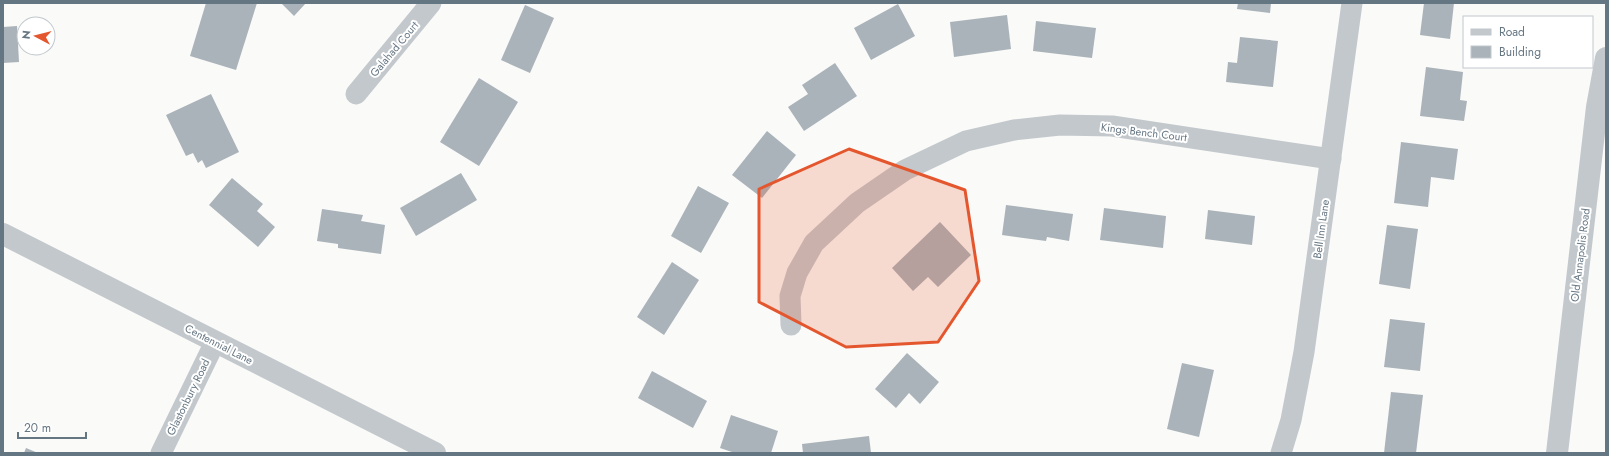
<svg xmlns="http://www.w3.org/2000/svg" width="1609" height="456" viewBox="0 0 1609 456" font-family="Jost,sans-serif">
<rect width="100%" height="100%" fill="#fafaf8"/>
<g fill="#aab3b9">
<polygon points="206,3 257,3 236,70 190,56"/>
<polygon points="281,3 306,3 294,16"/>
<polygon points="1238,3 1271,3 1270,13 1237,9"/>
<polygon points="1424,3 1454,3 1450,39 1420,35"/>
<polygon points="898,4 915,36 871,60 854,28"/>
<polygon points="525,5 554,18 530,73 501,60"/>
<polygon points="1007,15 1011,49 954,57 950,22"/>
<polygon points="1036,21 1096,28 1092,58 1033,51"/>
<polygon points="17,26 19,62 3,63 3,27"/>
<polygon points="1240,37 1278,41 1273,87 1226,82 1228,62 1237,63"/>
<polygon points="835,63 857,96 804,131 788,107 808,94 802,85"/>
<polygon points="1426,67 1463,72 1460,100 1467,101 1464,121 1420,116"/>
<polygon points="479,78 518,102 479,166 440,142"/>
<polygon points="211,94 239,152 206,168 202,160 198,163 193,153 186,156 166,115"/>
<polygon points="767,131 796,155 762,198 732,175"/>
<polygon points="1401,142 1458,149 1454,180 1431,177 1428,207 1394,203"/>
<polygon points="461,173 477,200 416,236 400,208"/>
<polygon points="232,178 263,204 257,211 275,227 258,247 209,205"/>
<polygon points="698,186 729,203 701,253 671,236"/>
<polygon points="1006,205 1073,214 1069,241 1047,237 1046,241 1002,235"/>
<polygon points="1104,208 1166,216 1163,248 1100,240"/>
<polygon points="322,209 363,215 361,221 385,225 381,254 338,248 338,244 317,241"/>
<polygon points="1208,210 1255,216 1252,245 1205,239"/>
<polygon points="940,222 971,255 938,287 928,277 913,291 892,268"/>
<polygon points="1387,225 1418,229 1410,289 1379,284"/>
<polygon points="672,262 699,280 664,335 637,317"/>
<polygon points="1390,319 1425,323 1420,371 1384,367"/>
<polygon points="907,353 939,382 920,404 909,393 896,408 875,389"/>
<polygon points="1182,363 1214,370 1199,437 1167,429"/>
<polygon points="652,371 707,401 693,428 638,398"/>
<polygon points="1391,392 1423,395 1416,453 1384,453"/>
<polygon points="731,415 778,431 771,453 735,453 720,448"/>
<polygon points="869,436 871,453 803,453 802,444"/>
<polygon points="26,448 38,453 24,453"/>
</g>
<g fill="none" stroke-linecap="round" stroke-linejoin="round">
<g stroke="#c3c8cc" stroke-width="21">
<polyline points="356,94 431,3"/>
<polyline points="791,325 790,296 797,273 814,243 857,203 905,170 966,141 1014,130 1060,125 1112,126 1331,159"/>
<polyline points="161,453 215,342"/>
<polyline points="1281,453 1291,420 1304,352 1352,3"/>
</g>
<g stroke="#c3c8cc" stroke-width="22">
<polyline points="3,234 435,453"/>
<polyline points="1557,453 1597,107 1606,58"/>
</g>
</g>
<path fill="#e4572e" fill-opacity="0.2" stroke="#e4572e" stroke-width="3" stroke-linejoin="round" d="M 849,149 L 965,190 L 979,281 L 938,342 L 846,347 L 759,302 L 759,189 Z"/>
<g text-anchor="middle" stroke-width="4" stroke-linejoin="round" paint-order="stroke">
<g font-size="11" fill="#657683" stroke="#fff">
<text transform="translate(394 49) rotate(-50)" y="4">Galahad Court</text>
<text transform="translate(1144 132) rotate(7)" y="4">Kings Bench Court</text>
<text transform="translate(1321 229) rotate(-82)" y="4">Bell Inn Lane</text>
<text transform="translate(1580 255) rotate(-83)" y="4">Old Annapolis Road</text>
<text transform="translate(219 344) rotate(27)" y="4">Centennial Lane</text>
<text transform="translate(188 397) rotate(-64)" y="4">Glastonbury Road</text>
</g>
</g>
<rect width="1609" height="456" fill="none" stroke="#657683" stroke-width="8"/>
<rect x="1463" y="16" width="130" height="52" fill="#ffffff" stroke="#c1c8cd"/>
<rect x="1471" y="29" width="20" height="6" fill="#c3c8cc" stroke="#c1c8cd"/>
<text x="1499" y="36" font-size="12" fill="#657683">Road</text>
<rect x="1471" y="46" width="20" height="12" fill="#aab3b9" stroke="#c1c8cd"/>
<text x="1499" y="56" font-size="12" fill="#657683">Building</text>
<g transform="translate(36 36) rotate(277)"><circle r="19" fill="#ffffff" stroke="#c1c8cd"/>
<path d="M0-3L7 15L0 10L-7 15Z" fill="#e4572e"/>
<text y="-6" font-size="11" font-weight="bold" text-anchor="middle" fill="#657683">N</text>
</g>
<path d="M18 432v6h68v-6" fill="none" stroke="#657683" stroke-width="2"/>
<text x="24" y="432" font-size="12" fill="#657683" stroke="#ffffff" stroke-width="3" paint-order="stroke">20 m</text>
</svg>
